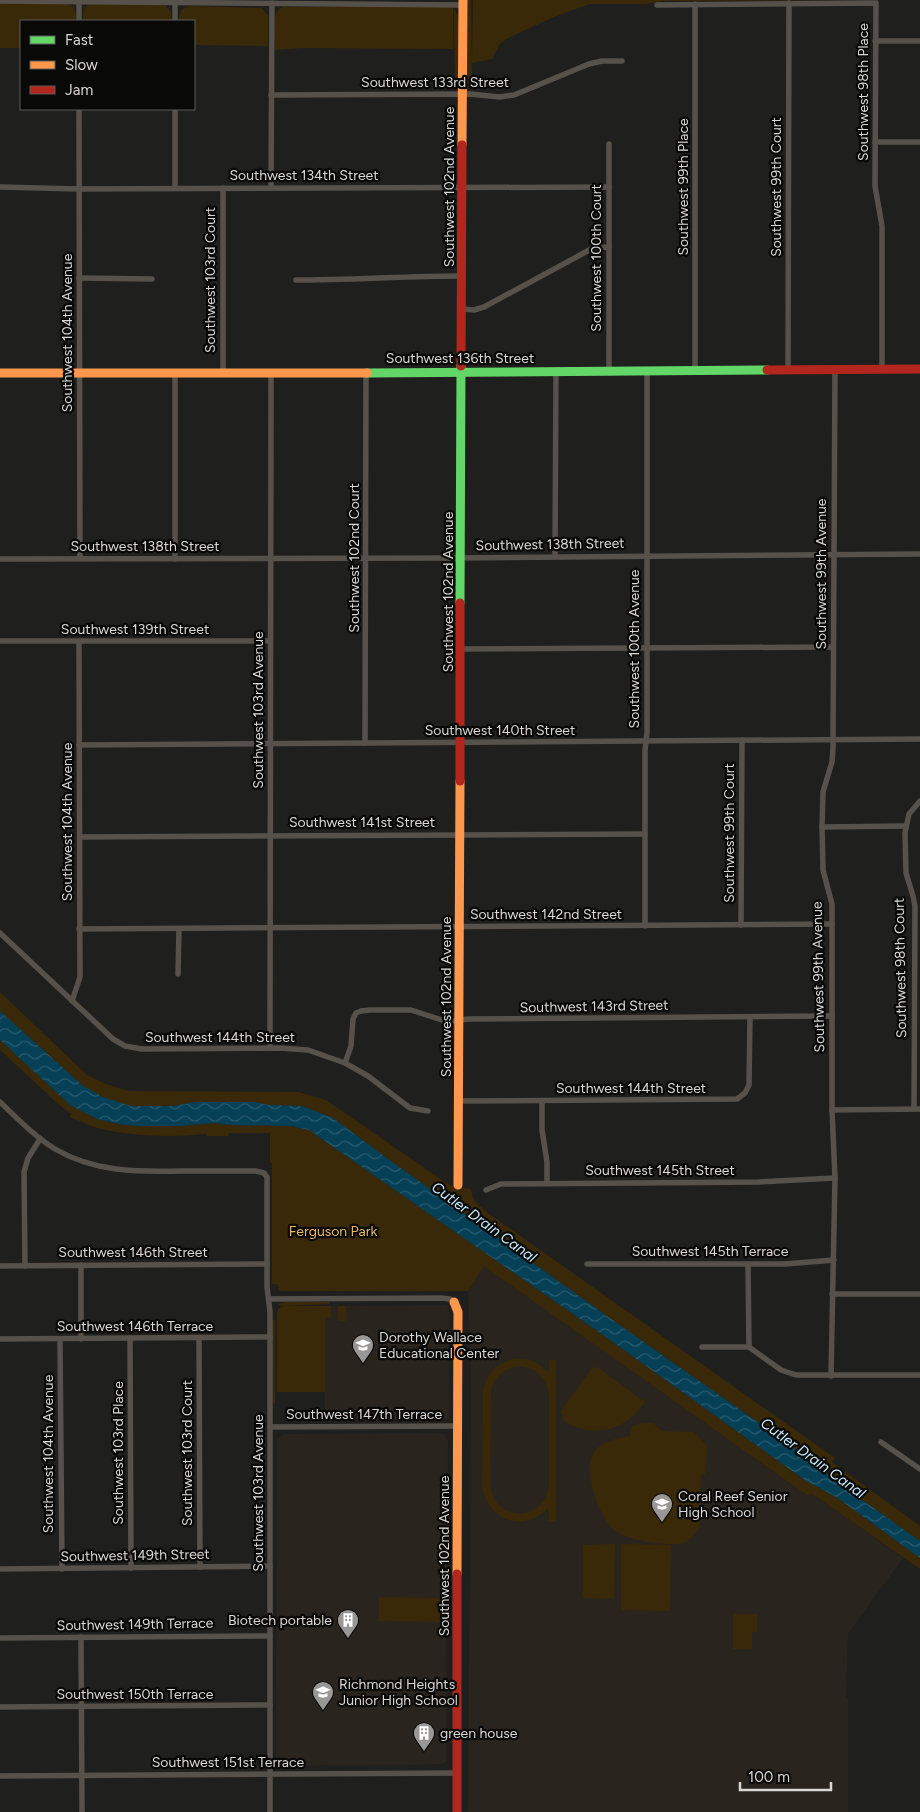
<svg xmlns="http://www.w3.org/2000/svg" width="920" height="1812" viewBox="0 0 920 1812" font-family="Figtree,sans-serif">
<defs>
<pattern id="water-waves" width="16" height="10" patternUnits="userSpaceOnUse" patternTransform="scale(1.25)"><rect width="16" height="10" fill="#054057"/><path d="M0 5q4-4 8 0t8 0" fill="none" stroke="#295b6e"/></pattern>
</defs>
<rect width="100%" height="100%" fill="#1f1f1e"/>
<g fill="#29241e">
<polygon points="484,1265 808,1496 811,1492 903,1558 848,1634 846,1697 848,1697 848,1812 468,1812 471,1370 468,1291"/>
<polygon points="441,1305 447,1305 449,1309 449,1419 324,1420 325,1392 277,1392 277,1313 278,1310 281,1307"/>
<polygon points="434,1433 444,1434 448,1440 446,1762 440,1764 406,1765 283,1766 279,1765 276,1761 277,1439 285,1434"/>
</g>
<g fill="#3a2908" fill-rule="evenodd">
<polygon points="466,0 471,0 472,86 469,88 466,83"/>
<polygon points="473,0 879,0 663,1 646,4 589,4 554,17 506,39 499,45 492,59 472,63"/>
<path d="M 0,3 L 68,4 C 76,7 76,13 76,21 L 21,21 L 21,48 L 0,48 Z"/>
<polygon points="88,4 165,5 171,12 172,21 83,21 84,9"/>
<polygon points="190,6 262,8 268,16 268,46 194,45 194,21 178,21 182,9"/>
<path d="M 283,7 L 452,7 L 453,8 L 453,49 L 303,48 L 275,50 C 275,37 270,12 283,7 Z"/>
<polygon points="454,9 459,18 459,84 455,89"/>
<path d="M 0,992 L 87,1075 L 106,1084 L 129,1091 L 299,1092 L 326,1100 L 448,1184 L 452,1186 L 471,1189 C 472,1202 482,1208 492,1216 L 835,1458 L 832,1462 L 920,1526 L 920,1541 L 837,1482 L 810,1459 L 614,1321 L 380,1153 L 333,1118 L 302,1106 L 270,1105 L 254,1102 L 196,1102 L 172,1106 L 131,1106 L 109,1100 L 93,1093 L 82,1085 L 0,1011 Z"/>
<path d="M 0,1040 L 70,1105 L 97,1119 L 118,1124 L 137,1126 L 180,1126 L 215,1123 L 232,1125 L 291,1126 L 309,1130 L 603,1335 L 806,1481 L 836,1497 L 920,1558 L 920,1569 L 811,1493 L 808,1496 L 484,1266 L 468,1291 L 280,1291 L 277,1284 L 272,1284 L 272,1163 L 270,1163 L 270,1133 L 229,1133 L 228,1136 L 207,1136 L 207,1134 C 174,1137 139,1137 106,1130 C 94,1128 82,1122 70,1117 L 71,1114 L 56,1102 L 0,1050 Z"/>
<polygon points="286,1302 328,1302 330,1304 280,1306 278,1304"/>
<polygon points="284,1306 331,1306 331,1317 325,1317 325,1392 277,1392 277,1313 279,1308"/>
<rect x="338" y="1306" width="8" height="15"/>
<polygon points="272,1320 275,1320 275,1404 273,1403"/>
<path d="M 514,1359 C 528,1358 539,1362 549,1373 L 549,1360 L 556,1360 L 556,1521 L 549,1521 L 548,1508 C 524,1534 485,1520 482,1484 L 483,1390 C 487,1373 497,1363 514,1359 ZM 515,1367 C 534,1365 547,1377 549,1396 L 549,1485 C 545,1523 493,1523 490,1484 L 491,1391 C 494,1378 502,1370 515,1367 Z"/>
<path d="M 597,1367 L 645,1402 C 625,1431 595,1439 564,1421 L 561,1411 L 592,1368 Z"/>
<path d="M 640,1423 L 653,1423 L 662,1431 L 694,1432 L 707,1446 L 705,1474 L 702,1474 C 698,1489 703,1517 699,1527 C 696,1533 689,1542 683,1543 C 668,1547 624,1540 613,1529 C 599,1516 583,1471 593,1454 C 600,1441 617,1438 630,1436 L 632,1427 Z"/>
<polygon points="615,1544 614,1599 583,1598 583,1545"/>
<polygon points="621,1544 671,1545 670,1611 621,1610"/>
<polygon points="379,1597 440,1598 440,1622 379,1621"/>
<polygon points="733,1614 757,1614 757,1632 752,1632 752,1649 733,1649"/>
</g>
<polygon fill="url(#water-waves)" points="0,1011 82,1085 103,1097 131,1106 172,1106 196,1102 254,1102 270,1105 302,1106 333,1118 380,1153 614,1321 810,1459 837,1482 920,1541 920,1558 836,1497 806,1481 603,1335 309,1130 291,1126 232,1125 215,1123 180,1126 137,1126 118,1124 97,1119 70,1105 0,1040"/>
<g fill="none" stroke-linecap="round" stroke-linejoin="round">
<g stroke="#56514a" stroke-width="5.5">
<polyline points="79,0 79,21"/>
<polyline points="0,1 463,5"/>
<polyline points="657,5 876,3 875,186 882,226 882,370"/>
<polyline points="175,21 175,2"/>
<polyline points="875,41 920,41"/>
<polyline points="271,95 470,94 500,97 514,95 589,64 602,61 622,61"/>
<polyline points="79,109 80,558"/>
<polyline points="175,109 175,188"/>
<polyline points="875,142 920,142"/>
<polyline points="0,187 79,189 609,187"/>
<polyline points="271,188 272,3"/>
<polyline points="79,278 152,279"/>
<path d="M 296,280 C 351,280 407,276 462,276"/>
<polyline points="463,309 474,310 484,307 593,248 609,247"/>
<polyline points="695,370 695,4"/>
<polyline points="788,370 789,3"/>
<polyline points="609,371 609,144"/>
<polyline points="223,372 223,188"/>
<polyline points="555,557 556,371"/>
<polyline points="0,559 455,558 920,554"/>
<polyline points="175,559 175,372"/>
<polyline points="0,641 270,641"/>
<polyline points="461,649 833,647"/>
<polyline points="365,743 366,373"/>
<polyline points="79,745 920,739"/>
<polyline points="822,827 906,826"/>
<polyline points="80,837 645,834"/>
<polyline points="741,925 742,740"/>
<polyline points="645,926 645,751 647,732 647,371"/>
<polyline points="79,929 832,924"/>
<polyline points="0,933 113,1039 125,1046 142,1049 279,1048 308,1050 345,1063 368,1076 410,1108 428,1111"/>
<polyline points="178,974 179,929"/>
<polyline points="72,1001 80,977 79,642"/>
<polyline points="270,1048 271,373"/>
<polyline points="345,1063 351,1046 353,1019 356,1013 361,1011 370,1010 411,1010 442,1020 451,1021 469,1019 832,1016"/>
<polyline points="459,1101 737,1099 745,1093 749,1085 750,1017"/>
<polyline points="542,1101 542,1130 547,1162 547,1183"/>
<path d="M 0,1102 C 18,1119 34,1136 55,1149 C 94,1172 137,1172 180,1171 C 206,1171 231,1171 256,1171 L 264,1173 L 267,1177 L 267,1287 L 270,1312 L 270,1812"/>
<polyline points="914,1109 915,906 913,896 906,873 905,833 909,814 920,801"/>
<polyline points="832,1110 920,1109"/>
<polyline points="486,1190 501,1184 759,1182 835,1178"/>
<polyline points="587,1264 785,1264 834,1260"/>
<polyline points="748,1264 749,1347"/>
<polyline points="81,1265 81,1339"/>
<polyline points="0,1266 267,1264"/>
<polyline points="25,1266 24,1172 28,1158 40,1139"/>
<polyline points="832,1294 920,1294"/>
<polyline points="269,1299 441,1298 450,1299 454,1302"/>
<polyline points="130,1338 131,1568"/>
<polyline points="199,1338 200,1567"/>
<polyline points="0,1339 270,1337"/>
<polyline points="60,1339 62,1569"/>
<polyline points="702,1347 749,1347 781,1370 796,1375 920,1375"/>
<polyline points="831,1376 835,1178 832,1110 832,904 823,870 822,827 823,792 832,762 833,748 835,369"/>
<polyline points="270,1427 458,1426"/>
<polyline points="881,1442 920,1469"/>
<polyline points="0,1569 270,1566"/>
<polyline points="81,1637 82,1812"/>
<polyline points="0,1638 270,1636"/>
<polyline points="0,1707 270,1705"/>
<polyline points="0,1776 457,1773"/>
</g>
<g stroke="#63d668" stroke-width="9">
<polyline points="367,373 767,370"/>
<polyline points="460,603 461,366"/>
</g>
<g stroke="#ff974d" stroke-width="9">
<polyline points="462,145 463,0"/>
<polyline points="0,373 367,373"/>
<polyline points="458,1185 460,781"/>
<polyline points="454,1302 458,1312 457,1574"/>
</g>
<g stroke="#b3261e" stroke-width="9">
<polyline points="461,366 462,145"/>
<polyline points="767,370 920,369"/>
<polyline points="460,781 460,603"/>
<polyline points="457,1812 457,1574"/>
</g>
</g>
<defs>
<g id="school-pin" transform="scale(1.125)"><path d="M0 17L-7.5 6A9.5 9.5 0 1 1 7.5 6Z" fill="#989796" stroke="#090908"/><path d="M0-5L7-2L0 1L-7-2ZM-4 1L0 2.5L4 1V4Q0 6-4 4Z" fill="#fff"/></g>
<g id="building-pin" transform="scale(1.125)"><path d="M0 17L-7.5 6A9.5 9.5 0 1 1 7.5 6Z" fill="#989796" stroke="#090908"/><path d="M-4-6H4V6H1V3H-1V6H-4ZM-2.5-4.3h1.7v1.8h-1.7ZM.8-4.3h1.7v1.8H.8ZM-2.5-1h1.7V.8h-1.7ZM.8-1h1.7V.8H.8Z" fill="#fff"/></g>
</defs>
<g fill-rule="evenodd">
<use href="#school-pin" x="363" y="1345"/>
<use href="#school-pin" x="662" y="1504"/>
<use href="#building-pin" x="348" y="1620"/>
<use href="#school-pin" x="323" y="1692"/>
<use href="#building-pin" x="424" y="1733"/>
</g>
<g text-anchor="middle" stroke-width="4.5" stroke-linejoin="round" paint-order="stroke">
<g font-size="14" fill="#d9d8d7" stroke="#090908">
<text x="435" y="87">Southwest 133rd Street</text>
<text transform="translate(863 92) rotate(-90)" y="5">Southwest 98th Place</text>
<text x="304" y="180">Southwest 134th Street</text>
<text transform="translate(449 187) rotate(-90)" y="5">Southwest 102nd Avenue</text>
<text transform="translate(683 187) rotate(-90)" y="5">Southwest 99th Place</text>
<text transform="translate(776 187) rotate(-90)" y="5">Southwest 99th Court</text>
<text transform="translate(596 258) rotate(-90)" y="5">Southwest 100th Court</text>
<text transform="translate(210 280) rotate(-90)" y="5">Southwest 103rd Court</text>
<text transform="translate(67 333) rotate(-90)" y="5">Southwest 104th Avenue</text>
<text x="460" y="363">Southwest 136th Street</text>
<text transform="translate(550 544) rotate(-1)" y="5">Southwest 138th Street</text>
<text x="145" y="551">Southwest 138th Street</text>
<text transform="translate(354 558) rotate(-90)" y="5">Southwest 102nd Court</text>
<text transform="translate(821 574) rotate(-90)" y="5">Southwest 99th Avenue</text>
<text transform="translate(448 592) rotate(-90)" y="5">Southwest 102nd Avenue</text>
<text x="135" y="634">Southwest 139th Street</text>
<text transform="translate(634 649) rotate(-90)" y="5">Southwest 100th Avenue</text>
<text transform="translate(258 710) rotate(-90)" y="5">Southwest 103rd Avenue</text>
<text x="500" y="735">Southwest 140th Street</text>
<text transform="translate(67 822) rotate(-90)" y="5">Southwest 104th Avenue</text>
<text x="362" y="827">Southwest 141st Street</text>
<text transform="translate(729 833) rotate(-90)" y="5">Southwest 99th Court</text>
<text x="546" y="919">Southwest 142nd Street</text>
<text transform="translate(900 968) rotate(-91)" y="5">Southwest 98th Court</text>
<text transform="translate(818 977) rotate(-91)" y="5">Southwest 99th Avenue</text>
<text transform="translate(446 997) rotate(-90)" y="5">Southwest 102nd Avenue</text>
<text transform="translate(594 1006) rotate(-1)" y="5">Southwest 143rd Street</text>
<text x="220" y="1042">Southwest 144th Street</text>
<text x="631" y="1093">Southwest 144th Street</text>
<text x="660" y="1175">Southwest 145th Street</text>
<text x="710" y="1256">Southwest 145th Terrace</text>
<text x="133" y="1257">Southwest 146th Street</text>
<text x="135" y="1331">Southwest 146th Terrace</text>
<text x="364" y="1419">Southwest 147th Terrace</text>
<text transform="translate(118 1453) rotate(-90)" y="5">Southwest 103rd Place</text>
<text transform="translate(187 1453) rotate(-90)" y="5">Southwest 103rd Court</text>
<text transform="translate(48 1454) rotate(-90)" y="5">Southwest 104th Avenue</text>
<text transform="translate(258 1493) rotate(-90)" y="5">Southwest 103rd Avenue</text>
<text transform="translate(135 1555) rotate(-1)" y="5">Southwest 149th Street</text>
<text transform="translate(444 1556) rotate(-90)" y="5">Southwest 102nd Avenue</text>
<text transform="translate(135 1624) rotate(-1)" y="5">Southwest 149th Terrace</text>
<text x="135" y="1699">Southwest 150th Terrace</text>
<text x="228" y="1767">Southwest 151st Terrace</text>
</g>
<g font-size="14" fill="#ebb961" stroke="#090908">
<text x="333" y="1236">Ferguson Park</text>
</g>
<g font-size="14" fill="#d9d8d7" stroke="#090908" text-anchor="start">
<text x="379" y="1342">Dorothy Wallace<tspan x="379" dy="16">Educational Center</tspan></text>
<text x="678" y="1501">Coral Reef Senior<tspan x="678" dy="16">High School</tspan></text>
<text x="332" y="1625" text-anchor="end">Biotech portable</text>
<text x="339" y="1689">Richmond Heights<tspan x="339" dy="16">Junior High School</tspan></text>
<text x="440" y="1738">green house</text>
</g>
<g font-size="15" font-style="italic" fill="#c5eaff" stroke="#090908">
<text transform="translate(484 1222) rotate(36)" y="5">Cutler Drain Canal</text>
<text transform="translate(813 1458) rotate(36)" y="5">Cutler Drain Canal</text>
</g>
</g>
<rect x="20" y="20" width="175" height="90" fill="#090908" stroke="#5c5c5b"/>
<rect x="30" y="36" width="25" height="8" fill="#63d668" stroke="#5c5c5b"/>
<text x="65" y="45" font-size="15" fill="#d9d8d7">Fast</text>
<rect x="30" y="61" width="25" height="8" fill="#ff974d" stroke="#5c5c5b"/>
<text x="65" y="70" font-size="15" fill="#d9d8d7">Slow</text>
<rect x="30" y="86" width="25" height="8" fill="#b3261e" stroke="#5c5c5b"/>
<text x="65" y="95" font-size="15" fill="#d9d8d7">Jam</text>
<path d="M740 1782v8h91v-8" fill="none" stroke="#d9d8d7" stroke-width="2.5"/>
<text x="748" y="1782" font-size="15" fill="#d9d8d7" stroke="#090908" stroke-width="4" paint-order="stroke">100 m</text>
</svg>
